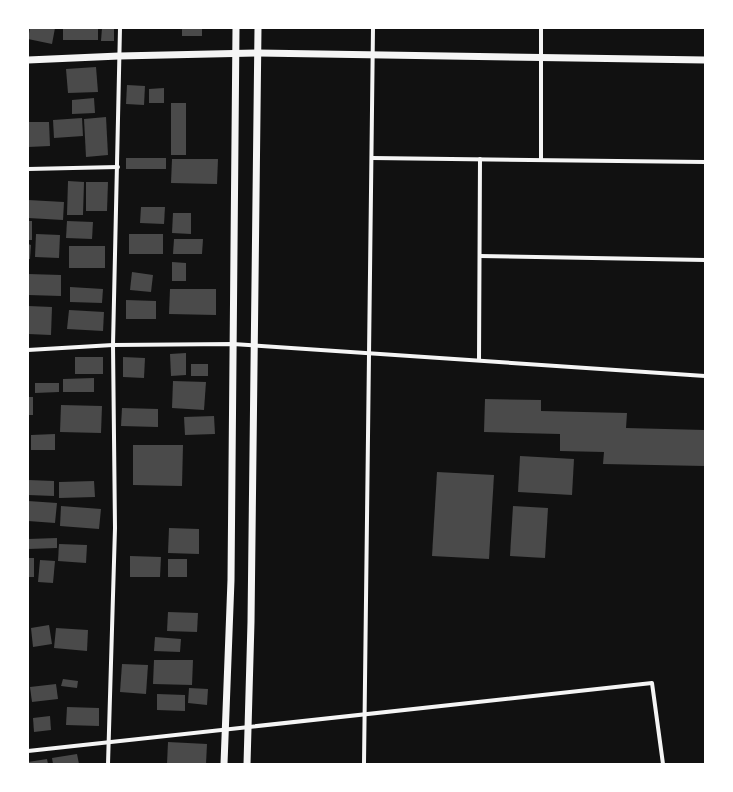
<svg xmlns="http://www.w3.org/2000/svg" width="733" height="792" viewBox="0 0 733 792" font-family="Barlow,sans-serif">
<rect width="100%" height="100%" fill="#111"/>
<g fill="#4a4a4a">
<polygon points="30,28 55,28 52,44 28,39"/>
<rect x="63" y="28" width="35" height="12"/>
<polygon points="102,28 114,28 114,41 101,41"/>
<rect x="182" y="28" width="20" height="8"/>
<polygon points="96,67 98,92 68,93 66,69"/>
<polygon points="127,85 145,86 144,105 126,104"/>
<polygon points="164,88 164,103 149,103 149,89"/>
<polygon points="94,98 95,113 72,114 72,100"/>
<rect x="171" y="103" width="15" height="52"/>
<polygon points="106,117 108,155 86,157 84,119"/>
<polygon points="82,118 83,136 54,138 53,120"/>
<polygon points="28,122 49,122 50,146 28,147"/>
<rect x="126" y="158" width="40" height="11"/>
<polygon points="172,159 218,159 217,184 171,183"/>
<polygon points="68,181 84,182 83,215 67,215"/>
<polygon points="86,182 108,182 107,211 86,211"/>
<polygon points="28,200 64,202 63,220 28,218"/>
<polygon points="141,207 165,207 164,224 140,223"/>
<polygon points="173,213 191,213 191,234 172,233"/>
<rect x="28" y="221" width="4" height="19"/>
<polygon points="67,221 93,222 92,239 66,238"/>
<polygon points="36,234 60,235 59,258 35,257"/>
<rect x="129" y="234" width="34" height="20"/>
<polygon points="174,239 203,239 202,254 173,254"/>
<polygon points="28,244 31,245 30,259 28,259"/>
<rect x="69" y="246" width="36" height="22"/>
<polygon points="172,262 186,263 186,281 172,281"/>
<polygon points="132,272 153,275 151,292 130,290"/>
<polygon points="28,274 61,275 61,296 28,295"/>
<polygon points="70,287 103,289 102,303 70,302"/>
<polygon points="170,289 216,289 216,315 169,314"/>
<polygon points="126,300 156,301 156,319 126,319"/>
<polygon points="28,306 52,307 51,335 28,334"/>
<polygon points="69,310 104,312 103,331 67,329"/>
<polygon points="186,353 186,375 171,376 170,354"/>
<rect x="75" y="357" width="28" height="17"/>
<polygon points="123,357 145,358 144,378 123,377"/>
<rect x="191" y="364" width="17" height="12"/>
<polygon points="94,378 94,392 63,392 63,379"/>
<polygon points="173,381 206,382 204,410 172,408"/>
<polygon points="35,383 59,383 59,392 35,393"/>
<rect x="28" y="397" width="5" height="18"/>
<polygon points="485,399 541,400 541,411 627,413 626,428 705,430 705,466 603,464 604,452 560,451 560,434 484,432"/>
<polygon points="61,405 102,406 101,433 60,432"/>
<polygon points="122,408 158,409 158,427 121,426"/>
<polygon points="214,416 215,434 185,435 184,417"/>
<polygon points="55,434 55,450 31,450 31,435"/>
<polygon points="133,445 183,445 182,486 133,485"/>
<polygon points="520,456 574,459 572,495 518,492"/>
<polygon points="437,472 494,475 489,559 432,556"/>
<polygon points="28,480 54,481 54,496 28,495"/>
<polygon points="94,481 95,497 59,498 59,482"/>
<polygon points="28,501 57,503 55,523 28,521"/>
<polygon points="61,506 101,509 99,529 60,526"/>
<polygon points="513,506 548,508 545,558 510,556"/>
<polygon points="169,528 199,529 199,554 168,553"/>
<polygon points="57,538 57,548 28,549 28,539"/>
<polygon points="59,544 87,545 86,563 58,561"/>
<polygon points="130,556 161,557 160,577 130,577"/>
<rect x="28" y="558" width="6" height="19"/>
<rect x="168" y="559" width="19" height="18"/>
<polygon points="40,560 55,561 53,583 38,582"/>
<polygon points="168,612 198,613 197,632 167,631"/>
<polygon points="49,625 52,644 33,647 31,628"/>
<polygon points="56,628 88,630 87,651 54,648"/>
<polygon points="155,637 181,639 180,652 154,651"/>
<polygon points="154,660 193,660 192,685 153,684"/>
<polygon points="122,664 148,665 146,694 120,692"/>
<polygon points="63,679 78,681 77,688 61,686"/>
<polygon points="56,684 58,699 32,702 30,687"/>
<polygon points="189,688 208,689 207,705 188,703"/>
<polygon points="157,694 185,695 185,711 157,710"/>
<polygon points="67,707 99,708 99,726 66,725"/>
<polygon points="50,716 51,730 34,732 33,718"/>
<polygon points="168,742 207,744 206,764 167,764"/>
<polygon points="77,754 79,764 53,764 52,758"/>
<polygon points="47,759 48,764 28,764 28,762"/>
</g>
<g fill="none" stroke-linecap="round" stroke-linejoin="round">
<g stroke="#f5f5f5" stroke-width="4">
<polyline points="372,158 705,162"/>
<polyline points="541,159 541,28"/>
<polyline points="28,169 118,167"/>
<polyline points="480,256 705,260"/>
<polyline points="28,350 113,345 233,344 705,376"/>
<polyline points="479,360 480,159"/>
<polyline points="28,751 652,683 663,764"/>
<polyline points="108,764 115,528 113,345 120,28"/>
<polyline points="364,764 373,28"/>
</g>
<g stroke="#f5f5f5" stroke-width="7">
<polyline points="28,60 119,56 258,53 705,60"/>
<polyline points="224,764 231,580 236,28"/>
<polyline points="247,764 251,622 258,28"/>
</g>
</g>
<rect width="733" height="792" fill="none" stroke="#ffffff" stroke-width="58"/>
</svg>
